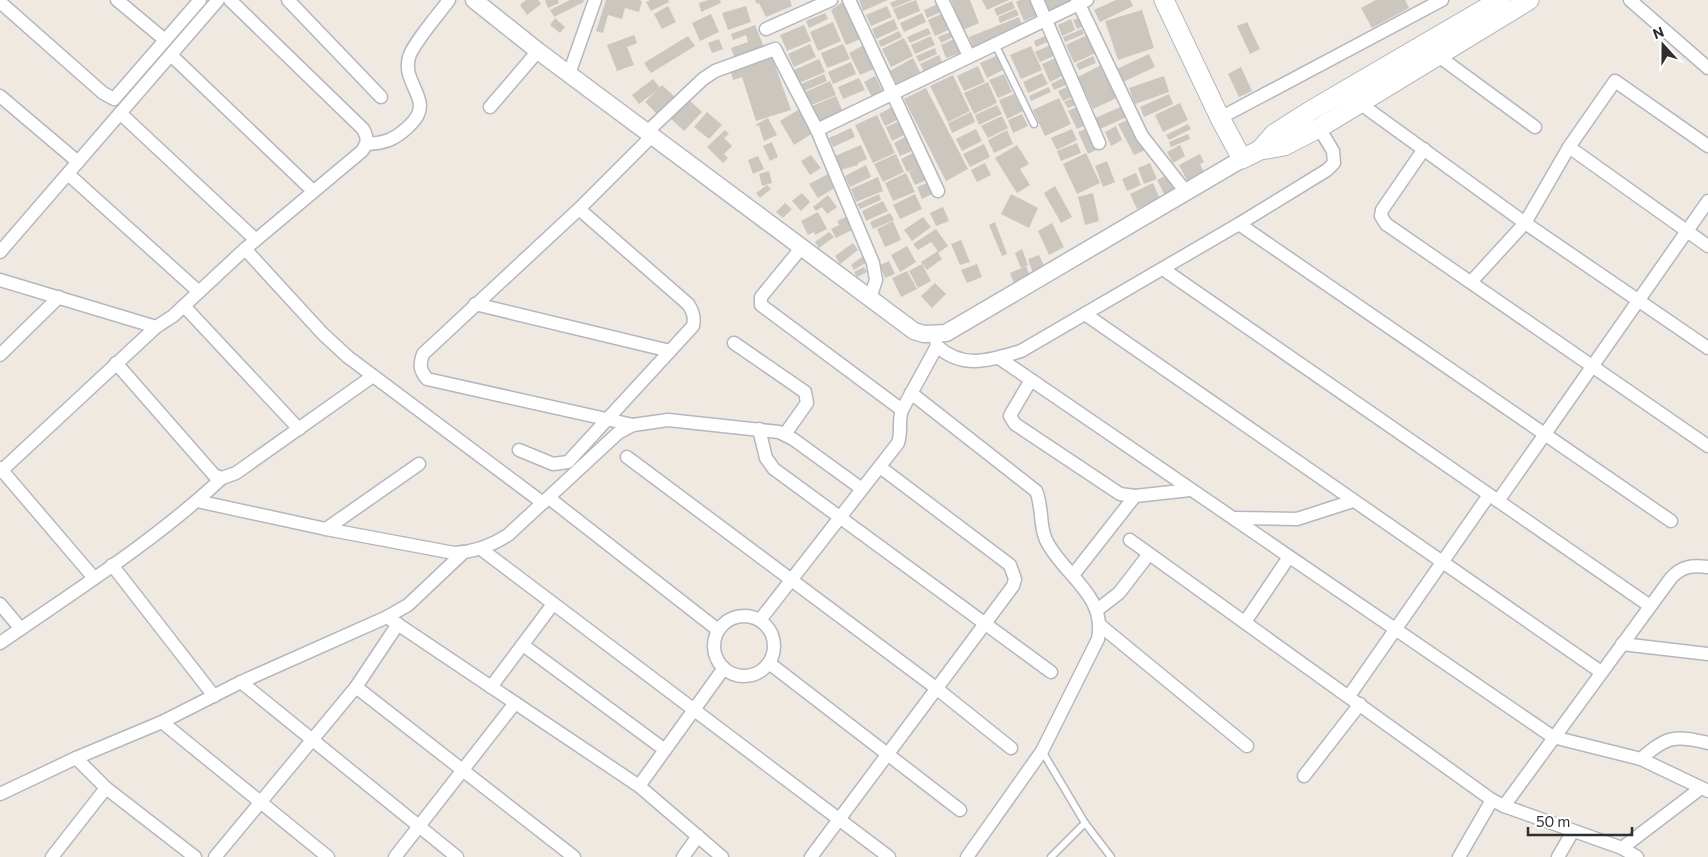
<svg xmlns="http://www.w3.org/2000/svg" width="1708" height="857" viewBox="0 0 1708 857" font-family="Commissioner,sans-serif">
<rect width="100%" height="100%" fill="#efe9e1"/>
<g fill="#cbc7bf">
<polygon points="526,0 538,0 541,4 527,15 520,5"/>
<polygon points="545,0 558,0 559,3 548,8"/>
<polygon points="570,0 583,0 584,2 554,17 550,10"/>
<polygon points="606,0 638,0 642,1 639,12 625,8 622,19 608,15 603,33 596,31"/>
<polygon points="650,0 668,0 669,2 651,11 646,2"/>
<polygon points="708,0 720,0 721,3 701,12 699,3"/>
<polygon points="755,0 790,0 792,6 766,17 759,3 757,4"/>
<polygon points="859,0 888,0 863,11"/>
<polygon points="897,0 912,0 893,8 890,3"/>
<polygon points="916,0 920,11 898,20 893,9"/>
<polygon points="951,0 970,0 979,23 963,30"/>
<polygon points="982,0 1009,0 987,10"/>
<polygon points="1020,0 1034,0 1040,14 1024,21 1016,2"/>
<polygon points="1045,0 1075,0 1050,13"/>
<polygon points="1116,0 1130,0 1133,6 1100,22 1094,10"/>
<polygon points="1376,0 1405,0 1409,8 1372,28 1361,8"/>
<polygon points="844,1 863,38 846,45 831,10"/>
<polygon points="1012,1 1015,8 997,16 994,9"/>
<polygon points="940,3 943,11 927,18 924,10"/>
<polygon points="668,6 676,22 662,29 654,14"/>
<polygon points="746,6 751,22 728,30 722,13"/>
<polygon points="887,6 892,17 871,26 866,15"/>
<polygon points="1016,9 1019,15 1000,23 998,17"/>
<polygon points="1142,10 1154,48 1118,60 1105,21"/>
<polygon points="946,12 953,28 935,36 928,20"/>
<polygon points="825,13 828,19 809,28 806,21"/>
<polygon points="922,13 926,22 904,32 900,23"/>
<polygon points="711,14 719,32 700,41 692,23"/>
<polygon points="1083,16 1087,25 1077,29 1073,20"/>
<polygon points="1019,17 1022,25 974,49 969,37"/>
<polygon points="555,18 565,27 560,33 550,25"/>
<polygon points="894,19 898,29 876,39 872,29"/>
<polygon points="1071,19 1075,30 1062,36 1058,25"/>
<polygon points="833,22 841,41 818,51 810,32"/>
<polygon points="1247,22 1260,49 1250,54 1237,26"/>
<polygon points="755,25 765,50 736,62 731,48 748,42 746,35 733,40 731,34"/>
<polygon points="804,25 811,41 787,51 780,35"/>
<polygon points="928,28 931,34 910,43 907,37"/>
<polygon points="1082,29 1084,34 1065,42 1063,37"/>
<polygon points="899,31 902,37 881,47 878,41"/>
<polygon points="953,31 955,36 941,43 938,37"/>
<polygon points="1050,34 1052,40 1036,47 1034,41"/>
<polygon points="1089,34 1098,52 1074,63 1066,45"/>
<polygon points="634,35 637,43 627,47 634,65 617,71 607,45"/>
<polygon points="688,36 695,46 651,73 644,63"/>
<polygon points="931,36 935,45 915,54 911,45"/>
<polygon points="904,38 913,56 891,67 882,49"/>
<polygon points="956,38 963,52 946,58 941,45"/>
<polygon points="719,39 723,49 712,53 708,43"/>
<polygon points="810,44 816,57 794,67 788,54"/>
<polygon points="843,44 850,59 827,68 821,53"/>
<polygon points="1052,44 1058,54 1040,62 1035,52"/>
<polygon points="864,45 874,69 860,75 849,53"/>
<polygon points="1031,46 1042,70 1021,79 1010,55"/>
<polygon points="935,48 937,54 919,62 916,56"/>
<polygon points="771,54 791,110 756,121 742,77 733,80 730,68"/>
<polygon points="1149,54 1155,67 1123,82 1117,69"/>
<polygon points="939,55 943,64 924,72 920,64"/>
<polygon points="996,56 1003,70 987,78 980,63"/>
<polygon points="1093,56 1096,63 1079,70 1076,64"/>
<polygon points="1058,57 1066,74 1050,82 1042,64"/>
<polygon points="913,58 920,72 897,84 890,71"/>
<polygon points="819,59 825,72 799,83 794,70"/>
<polygon points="851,62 856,74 833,84 828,72"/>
<polygon points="1103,64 1119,97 1093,109 1078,77"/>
<polygon points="978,66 985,82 964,91 957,76"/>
<polygon points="1241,67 1252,91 1239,97 1228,74"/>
<polygon points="1042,73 1048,84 1028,93 1023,82"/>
<polygon points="824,74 827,81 802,92 799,85"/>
<polygon points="1004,74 1012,92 998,98 989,80"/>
<polygon points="953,75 970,111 948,122 930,86"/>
<polygon points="875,76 883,92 872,97 864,82"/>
<polygon points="1067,76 1070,83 1054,90 1051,84"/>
<polygon points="1164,76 1169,92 1135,104 1129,88"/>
<polygon points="859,78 865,90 843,99 838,87"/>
<polygon points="653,79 660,88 639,104 632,95"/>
<polygon points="830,81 836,95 809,106 803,93"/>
<polygon points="988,82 997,103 974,114 964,93"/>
<polygon points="662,85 677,99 659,116 645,102"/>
<polygon points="1071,85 1076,95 1063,101 1058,91"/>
<polygon points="1049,87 1051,92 1031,101 1029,96"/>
<polygon points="926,88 968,169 946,181 904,99"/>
<polygon points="1014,94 1023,111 1007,119 999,100"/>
<polygon points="1169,94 1173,104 1144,117 1140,107"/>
<polygon points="836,96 844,114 818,125 810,107"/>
<polygon points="1075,97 1078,104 1068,108 1064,102"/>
<polygon points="687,98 702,112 684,131 669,117"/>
<polygon points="1059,98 1071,124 1045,136 1033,110"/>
<polygon points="1180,103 1188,120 1163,132 1155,115"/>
<polygon points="997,105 1002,114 979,125 975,115"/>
<polygon points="1125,105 1129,116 1100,129 1095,118"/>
<polygon points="1079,106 1088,124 1077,129 1068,111"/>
<polygon points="892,107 899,119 885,126 879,114"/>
<polygon points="801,108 816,131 794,145 780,121"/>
<polygon points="707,112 722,125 709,139 694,127"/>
<polygon points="971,112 975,122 952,133 948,123"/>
<polygon points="1022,114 1028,126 1013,133 1008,120"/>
<polygon points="877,115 895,153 873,163 855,125"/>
<polygon points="1002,116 1008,128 988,138 981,126"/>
<polygon points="768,118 777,135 764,141 759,126 755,125"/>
<polygon points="1130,119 1145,150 1134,155 1118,124"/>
<polygon points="900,121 906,134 892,141 886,127"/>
<polygon points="1188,124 1191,129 1169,140 1166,135"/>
<polygon points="1116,126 1122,140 1111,146 1105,132"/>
<polygon points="851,128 855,137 833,147 829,138"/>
<polygon points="1088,128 1098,149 1088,154 1078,132"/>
<polygon points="976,129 982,141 962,151 956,139"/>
<polygon points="1072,129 1077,140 1057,150 1051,138"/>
<polygon points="725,130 729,134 724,138 732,146 724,154 728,158 723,163 707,147"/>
<polygon points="1007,130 1013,144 994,153 988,140"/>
<polygon points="1188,134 1190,139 1171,147 1169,142"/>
<polygon points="907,136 914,150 900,156 894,143"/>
<polygon points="772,142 778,157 770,161 763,146"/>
<polygon points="1077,143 1081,153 1061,161 1057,151"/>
<polygon points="984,144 990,157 970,167 963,154"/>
<polygon points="861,145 867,159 858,163 858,165 841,170 835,156"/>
<polygon points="1017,145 1029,164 1020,169 1030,185 1017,193 995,158"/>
<polygon points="1180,145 1185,156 1173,163 1167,152"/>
<polygon points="913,153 929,179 915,185 909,172 915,169 907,172 901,159"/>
<polygon points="1086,153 1100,183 1077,194 1063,164"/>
<polygon points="896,154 904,172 883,182 874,164"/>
<polygon points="1200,154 1204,162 1200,164 1206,176 1189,184 1179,165"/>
<polygon points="811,155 821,168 810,175 801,161"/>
<polygon points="758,156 764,169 753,174 748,160"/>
<polygon points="1107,161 1115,182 1103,187 1095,166"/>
<polygon points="985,163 991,175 977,182 971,170"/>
<polygon points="1150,163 1157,179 1144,184 1138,168"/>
<polygon points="866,165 871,177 850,187 845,176"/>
<polygon points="769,171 772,183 762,186 759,174"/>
<polygon points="906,173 915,192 893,201 885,183"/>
<polygon points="1136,173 1141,185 1127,191 1122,179"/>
<polygon points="828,174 836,187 818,198 809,184"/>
<polygon points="1169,174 1176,190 1165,196 1157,180"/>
<polygon points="878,177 883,191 856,202 851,189"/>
<polygon points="929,182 934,193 922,199 917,187"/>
<polygon points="1153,183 1160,199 1137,209 1130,194"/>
<polygon points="767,185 771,189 760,198 756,193"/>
<polygon points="1055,186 1072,217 1061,223 1044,193"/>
<polygon points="802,193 810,202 801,211 792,201"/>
<polygon points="1093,193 1099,221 1085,225 1078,197"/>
<polygon points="879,194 881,200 860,209 857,204"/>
<polygon points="915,194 922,209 900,219 893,205"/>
<polygon points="1011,194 1038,208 1029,228 1001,214"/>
<polygon points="828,195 837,207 827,214 822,207 816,211 813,207"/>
<polygon points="883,201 888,211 866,221 862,211"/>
<polygon points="785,203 792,209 783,218 776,212"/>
<polygon points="943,207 949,221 936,226 930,213"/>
<polygon points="818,212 827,229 815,235 814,232 808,235 801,221"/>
<polygon points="890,213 894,220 873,229 870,222"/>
<polygon points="848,216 854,229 836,238 831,229 839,225 837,221"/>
<polygon points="923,217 931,227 912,241 904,230"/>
<polygon points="893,221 901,240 885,247 877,229"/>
<polygon points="995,222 1007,254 1002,256 989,225"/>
<polygon points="1052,223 1064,247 1049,255 1038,231"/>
<polygon points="936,229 948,246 938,253 942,259 927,270 921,262 938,251 931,242 918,250 913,244"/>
<polygon points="829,232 834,237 819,248 815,242"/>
<polygon points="961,240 970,262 960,265 951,244"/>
<polygon points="853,243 858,250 840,264 835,256"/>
<polygon points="907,246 916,262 900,272 891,255"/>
<polygon points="1022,249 1028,265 1021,268 1015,253"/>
<polygon points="1039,255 1045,268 1033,273 1028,259"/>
<polygon points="863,256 867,262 854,270 851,265"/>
<polygon points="889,261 895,274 885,278 880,265"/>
<polygon points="922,264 931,281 918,288 909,271"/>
<polygon points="977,264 982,277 967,283 961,270"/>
<polygon points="1026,266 1030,276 1014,283 1010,273"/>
<polygon points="864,267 867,272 857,277 854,272"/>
<polygon points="907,271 917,289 901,297 892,278"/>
<polygon points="935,283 946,294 932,308 921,296"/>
</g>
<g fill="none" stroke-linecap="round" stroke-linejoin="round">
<g stroke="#b4b7c1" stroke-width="9">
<g id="service">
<polyline points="995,44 1034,124"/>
<polyline points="1042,751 1085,823 1111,857"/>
<polyline points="1051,857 1085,823"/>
</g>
</g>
<g stroke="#b4b7c1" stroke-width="15">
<g id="minor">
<polyline points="117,0 165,40"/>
<path d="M 230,0 L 363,129 C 368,138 368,142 362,151 L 245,249"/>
<polyline points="288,0 381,97"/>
<polyline points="849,0 938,191"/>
<polyline points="942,0 969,56"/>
<polyline points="1037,0 1099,143"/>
<polyline points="1077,0 1142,136 1186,192"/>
<polyline points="1630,0 1708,68"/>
<polyline points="0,2 103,93 114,99 200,0"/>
<polyline points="766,29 831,0"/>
<polyline points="171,55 313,191"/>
<polyline points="1437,55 1535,127"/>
<polyline points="569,74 595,0"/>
<polyline points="0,96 78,162"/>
<polyline points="1358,102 1525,223 1708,348"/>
<polyline points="490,107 538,51"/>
<polyline points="120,113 256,240"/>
<polyline points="1220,118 1442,0"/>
<polyline points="817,130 1087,0"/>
<polyline points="647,132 703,79 715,71 775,49 817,130 873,263 876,280 870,298"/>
<path d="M 367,144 C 385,143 394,140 408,127 C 438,101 401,86 409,57 C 414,42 439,14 449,0"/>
<polyline points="1569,147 1708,246"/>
<polyline points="1424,149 1382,210 1381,216 1386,224 1708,446"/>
<polyline points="68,174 199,292"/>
<polyline points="1239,224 1327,170 1334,163 1333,151 1319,128"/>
<polyline points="802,247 761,297 761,305 902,410"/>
<polyline points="0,252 218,0"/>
<polyline points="1163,269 1650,606"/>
<polyline points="0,280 156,327 173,316 245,249 323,334 348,357 543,503"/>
<polyline points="1471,282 1525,223 1569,147 1615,81 1708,146"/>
<polyline points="475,304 670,351"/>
<polyline points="184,306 299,429"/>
<polyline points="1085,314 1601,672"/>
<path d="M 935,335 L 937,346 C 963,370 991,360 1021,351 L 1239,224 L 1671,521"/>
<polyline points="734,343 805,392 807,403 785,434"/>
<polyline points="0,355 59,297"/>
<polyline points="999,358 1553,737 1641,759 1708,791"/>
<polyline points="116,363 214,475 222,478 236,473 373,376"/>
<polyline points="1031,380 1012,412 1010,416 1015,424 1120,494 1135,496 1190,490"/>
<path d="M 911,393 L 1036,491 C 1043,507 1039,525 1046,540 C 1063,575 1107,595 1098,639 L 1042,751 L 967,857"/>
<path d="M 633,425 L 427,379 C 420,370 419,366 423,354 L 579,209 L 652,136"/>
<polyline points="759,429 766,458 774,469 1051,672"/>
<path d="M 519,450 L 553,464 L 568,462 L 693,326 C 695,317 693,311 688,304 L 579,209"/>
<polyline points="627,457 936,688 1011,748"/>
<polyline points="0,468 94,578"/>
<polyline points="0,472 156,327"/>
<polyline points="549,498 718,630"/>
<path d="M 197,501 L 326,529 L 454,553 C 475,552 491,546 508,535 L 618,433 L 633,425 L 668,420 L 779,432 L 793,439 L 862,489"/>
<polyline points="1498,501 1708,201"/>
<polyline points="1233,518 1297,519 1353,501"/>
<polyline points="326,529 419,464"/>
<polyline points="1130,540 1492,800 1504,806 1622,848 1701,788"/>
<polyline points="481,549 889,857"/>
<polyline points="112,565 214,696"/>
<polyline points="1073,575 1135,496"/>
<polyline points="0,604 21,629"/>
<polyline points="1097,610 1119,593 1149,554"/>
<circle cx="744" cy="646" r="30"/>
<polyline points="387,617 639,786 722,857"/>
<path d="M 760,620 L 898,443 C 902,432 898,421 902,410 L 937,346"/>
<polyline points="1245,622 1289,557"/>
<polyline points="1101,626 1247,746"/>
<path d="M 0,643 C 75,591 155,541 222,478"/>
<polyline points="1622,644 1708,654"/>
<polyline points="523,645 665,750"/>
<polyline points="769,663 960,810"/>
<polyline points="241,682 457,857"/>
<polyline points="356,687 398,624"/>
<polyline points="491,687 553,604"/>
<polyline points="1349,696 1489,495"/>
<polyline points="162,722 328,857"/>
<path d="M 1641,759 C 1666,736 1675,735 1708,743"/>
<polyline points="1304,776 1360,704"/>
<polyline points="639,786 724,668"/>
<polyline points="0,794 76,758"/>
<path d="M 1504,806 L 1671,578 C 1682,566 1692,565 1708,567"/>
<polyline points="1622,848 1637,857"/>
<polyline points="52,857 106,788"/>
<polyline points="195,857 106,788 76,758 162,722 241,682 387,617 408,605 464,552"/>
<polyline points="215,857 356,687 574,857"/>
<polyline points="395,857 515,703"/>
<polyline points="683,857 698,836"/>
<polyline points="811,857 1013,586 1015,579 1010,565 880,467"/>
<polyline points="1459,857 1492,800"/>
<polyline points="1558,857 1573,831"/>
</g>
</g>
<g stroke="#b4b7c1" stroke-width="19">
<polyline id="tertiary" points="474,0 538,51 914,331 924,334 946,333 1242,159"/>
</g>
<g stroke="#b4b7c1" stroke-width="21">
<g id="secondary">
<polyline points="1164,0 1220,118 1242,159 1260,150 1284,146 1319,128 1529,0"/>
<polyline points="1260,150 1274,134 1310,111 1500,0"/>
</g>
</g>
<use href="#service" stroke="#fff" stroke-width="6"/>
<use href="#minor" stroke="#fff" stroke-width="12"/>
<use href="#tertiary" stroke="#fff" stroke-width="16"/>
<use href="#secondary" stroke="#fff" stroke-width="19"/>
</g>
<g transform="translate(1663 45) rotate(339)" stroke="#ffffff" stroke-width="4" paint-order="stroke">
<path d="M0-4L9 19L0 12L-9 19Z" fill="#2e2e2e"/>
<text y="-8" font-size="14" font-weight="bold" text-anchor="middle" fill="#2e2e2e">N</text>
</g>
<path d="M1528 827v8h104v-8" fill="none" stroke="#2e2e2e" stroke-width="2.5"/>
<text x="1536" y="827" font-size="15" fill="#2e2e2e" stroke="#ffffff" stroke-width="4" paint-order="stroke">50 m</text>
</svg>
